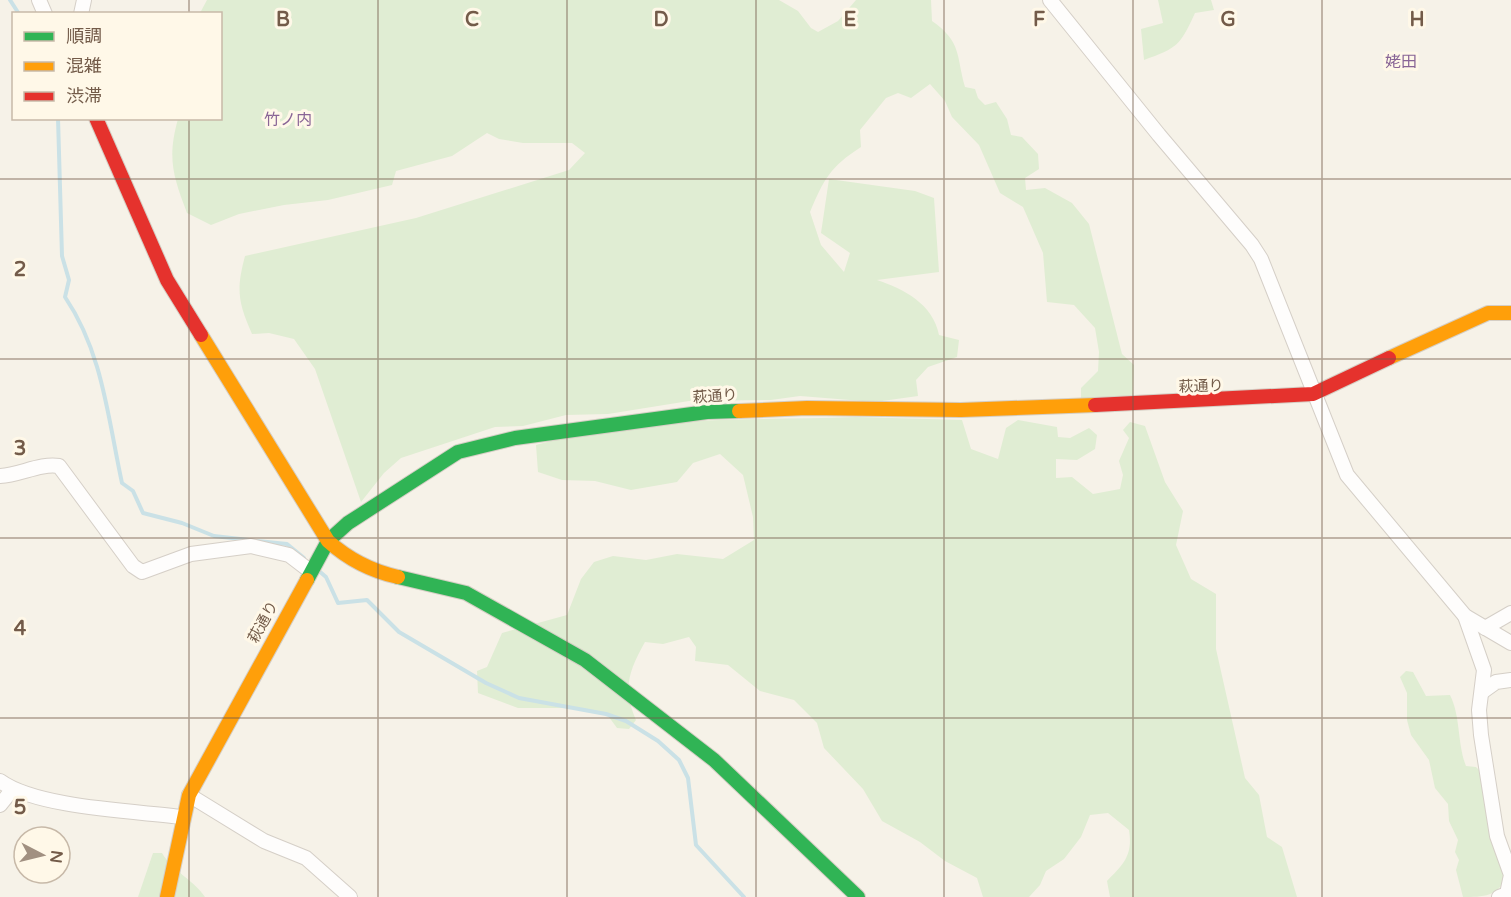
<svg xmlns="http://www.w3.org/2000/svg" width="1511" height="897" viewBox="0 0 1511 897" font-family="'Varela Round','Noto Sans JP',sans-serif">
<rect width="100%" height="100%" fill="#f6f2e8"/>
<g fill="#e0edd3">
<path d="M 207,0 L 779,0 L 798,11 L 811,28 L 818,32 L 838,21 L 856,0 L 931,0 L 932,21 C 962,42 956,55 965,87 L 975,89 L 978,98 L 985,105 L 996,102 L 1007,119 L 1011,135 L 1022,137 L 1038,154 L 1039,169 L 1025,178 L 1026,190 L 1045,188 L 1072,203 L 1089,224 L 1122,354 L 1134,365 L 1133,396 L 1081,400 L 1081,388 L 1098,371 L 1099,352 L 1095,328 L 1074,305 L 1047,302 L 1043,253 L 1023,207 L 1000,193 L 979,145 L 952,117 L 945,101 L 930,84 L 911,98 L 898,93 L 886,98 L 860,130 L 861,147 C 830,167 824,179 810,212 L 821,245 L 844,272 L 850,253 L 821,233 L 829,179 L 915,191 L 934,198 L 939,272 L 877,280 C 904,289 933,304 939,335 L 959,340 L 957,357 L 928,367 L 916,380 L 918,396 L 875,402 L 800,396 L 771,400 L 689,401 L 608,414 L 566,415 L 523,426 L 495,427 L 401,458 L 384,473 L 361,502 L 315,369 L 294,339 L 269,333 L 252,334 C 238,302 236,290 245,256 L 416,218 L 569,170 L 585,153 L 572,143 L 523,143 L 499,139 L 487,133 L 452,156 L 396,171 L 392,185 L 328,200 L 284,205 L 239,214 L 211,225 L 187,213 C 173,176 167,158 178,119 L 220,118 L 220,14 L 200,13 Z"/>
<path d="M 1158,0 L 1211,0 L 1214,10 L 1195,13 C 1180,46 1177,48 1144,60 L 1141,29 L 1163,23 Z"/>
<path d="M 856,417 L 962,420 L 971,449 L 998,459 L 1006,428 L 1018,420 L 1057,427 L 1058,437 L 1070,438 L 1089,428 L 1097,435 L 1095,449 L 1077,460 L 1056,459 L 1056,478 L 1072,477 L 1093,494 L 1120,489 L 1123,475 L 1119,461 L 1129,438 L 1123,430 L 1130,422 L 1145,426 L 1165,482 L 1183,511 L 1176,545 L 1191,579 L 1216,594 L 1216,649 L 1245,778 L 1259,795 L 1267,837 L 1282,847 L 1297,897 L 1110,897 L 1107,881 C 1124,864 1133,855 1129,830 L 1108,813 L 1090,815 L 1081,837 L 1064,859 L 1046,871 L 1040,885 L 1029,897 L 983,897 L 977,878 L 945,861 L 920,842 L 882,821 L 863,789 L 824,748 L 817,723 L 794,700 L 760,691 L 728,665 L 695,661 L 696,647 L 689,637 L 663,644 L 645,642 C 629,671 622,688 636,720 L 629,729 L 617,728 L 606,713 L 576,708 L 518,708 L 478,693 L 477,671 L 487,667 L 502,633 L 567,615 L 581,579 L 594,562 L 613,556 L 646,560 L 677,554 L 723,559 L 754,540 L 753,517 L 743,475 L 720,454 L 693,463 L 677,482 L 631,490 L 595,481 L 562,480 L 538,472 L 536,445 C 639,414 751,421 856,417 Z"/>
<path d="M 1406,671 L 1413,672 L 1426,696 L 1450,695 C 1461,717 1457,743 1466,766 L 1476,767 L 1480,771 L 1505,875 C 1501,897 1482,897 1463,897 L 1456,870 L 1459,860 L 1455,852 L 1458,840 L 1449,821 L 1448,804 L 1435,788 L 1429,760 L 1411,735 L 1407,720 L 1407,693 L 1400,677 Z"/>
<path d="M 153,853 L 162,853 C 173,872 193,879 205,897 L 138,897 Z"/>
</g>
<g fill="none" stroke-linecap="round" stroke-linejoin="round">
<g stroke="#cae1e6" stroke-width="4">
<polyline points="10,0 19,14"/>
<path d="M 58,118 L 62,256 L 69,280 L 65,297 C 103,353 108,419 122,483 L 133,491 L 143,513 L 182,523 L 214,536 L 249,540"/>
<polyline points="257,541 287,544 304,558"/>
<polyline points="319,571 326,577 338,603 367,600 399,632 486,683 519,698 606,714 626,721 658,741 679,760 688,778 696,845 744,897"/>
</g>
<g stroke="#d5cfc7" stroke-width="16">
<g id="street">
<polyline points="39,0 45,14"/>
<polyline points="1050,0 1159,135 1252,245 1261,259 1347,475 1465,616 1511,643"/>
<polyline points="81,14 84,0"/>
<path d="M 0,476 C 20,475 40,463 59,466 L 133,566 L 142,572 L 191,554 L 251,546 L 289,555 L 310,571"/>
<polyline points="1465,616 1484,670 1479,710 1481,735 1497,836 1511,875 1507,894 1499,897"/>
<polyline points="1485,628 1511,613"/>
<polyline points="1482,692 1496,682 1511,680"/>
<path d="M 0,781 C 37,808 135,811 182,817"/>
<polyline points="189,795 264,841 306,858 350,897"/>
<polyline points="0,805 12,790"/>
</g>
</g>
<g stroke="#d5cec4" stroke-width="16">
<g id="fast">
<polyline points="398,577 466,593 585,660 714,760 858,897"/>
<polyline points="307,580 328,541 348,523 458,452 515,438 707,412 739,411"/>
</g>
</g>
<g stroke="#d5cec4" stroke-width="16">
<g id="slow">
<path d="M 201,335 L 328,541 C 348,559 371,571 398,577"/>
<polyline points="1389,358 1488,313 1511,313"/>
<polyline points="739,411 807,408 961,410 1095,405"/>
<polyline points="167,897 189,795 307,580"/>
</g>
</g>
<g stroke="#d5cec4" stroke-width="16">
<g id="jam">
<polyline points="96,118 167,280 201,335"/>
<polyline points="1095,405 1313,394 1389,358"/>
</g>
</g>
<use href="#street" stroke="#fefdfc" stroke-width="14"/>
<use href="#fast" stroke="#30b455" stroke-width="14"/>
<use href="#slow" stroke="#ff9f0a" stroke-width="14"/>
<use href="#jam" stroke="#e5322d" stroke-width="14"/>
</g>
<path fill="none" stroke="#735b49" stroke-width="1.5" stroke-opacity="0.55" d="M 189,0 L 189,14M 378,0 L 378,897M 567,0 L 567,897M 756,0 L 756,897M 944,0 L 944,897M 1133,0 L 1133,897M 1322,0 L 1322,897M 189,118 L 189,897M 0,179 L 1511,179M 0,359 L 1511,359M 0,538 L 1511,538M 0,718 L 1511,718"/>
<g text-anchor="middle" stroke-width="6" stroke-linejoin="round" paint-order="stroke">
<g font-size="15" fill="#735b49" stroke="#fff8e8">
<text transform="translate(1201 386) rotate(-2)" y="5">萩通り</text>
<text transform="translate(715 396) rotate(-4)" y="5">萩通り</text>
<text transform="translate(263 622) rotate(-61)" y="5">萩通り</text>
</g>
<g font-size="16" fill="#896596" stroke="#fff8e8">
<text x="1401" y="67">姥田</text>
<text x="288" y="125">竹ノ内</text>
</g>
</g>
<g font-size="20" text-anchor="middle" font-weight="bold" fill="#735b49" stroke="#fff8e8" stroke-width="6" stroke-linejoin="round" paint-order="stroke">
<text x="283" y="26">B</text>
<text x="472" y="26">C</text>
<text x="661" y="26">D</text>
<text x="850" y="26">E</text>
<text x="1039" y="26">F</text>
<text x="1228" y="26">G</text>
<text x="1417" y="26">H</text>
<text x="20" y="276">2</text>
<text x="20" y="455">3</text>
<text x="20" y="635">4</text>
<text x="20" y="814">5</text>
</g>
<rect x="12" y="12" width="210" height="108" fill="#fff8e8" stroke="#c7b9a8" stroke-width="1.5"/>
<rect x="24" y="32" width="30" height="9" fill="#30b455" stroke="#c7b9a8" stroke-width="1.5"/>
<text x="66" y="42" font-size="18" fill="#735b49">順調</text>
<rect x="24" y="62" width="30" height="9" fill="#ff9f0a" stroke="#c7b9a8" stroke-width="1.5"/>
<text x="66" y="72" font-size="18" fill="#735b49">混雑</text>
<rect x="24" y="92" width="30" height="9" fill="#e5322d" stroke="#c7b9a8" stroke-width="1.5"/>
<text x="66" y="102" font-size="18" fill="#735b49">渋滞</text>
<g transform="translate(42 855) rotate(97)"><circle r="28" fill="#fff8e8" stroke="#c7b9a8" stroke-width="1.5"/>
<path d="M0-4.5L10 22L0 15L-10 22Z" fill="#a19081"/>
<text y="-9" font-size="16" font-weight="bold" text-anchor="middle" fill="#735b49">N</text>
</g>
</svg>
